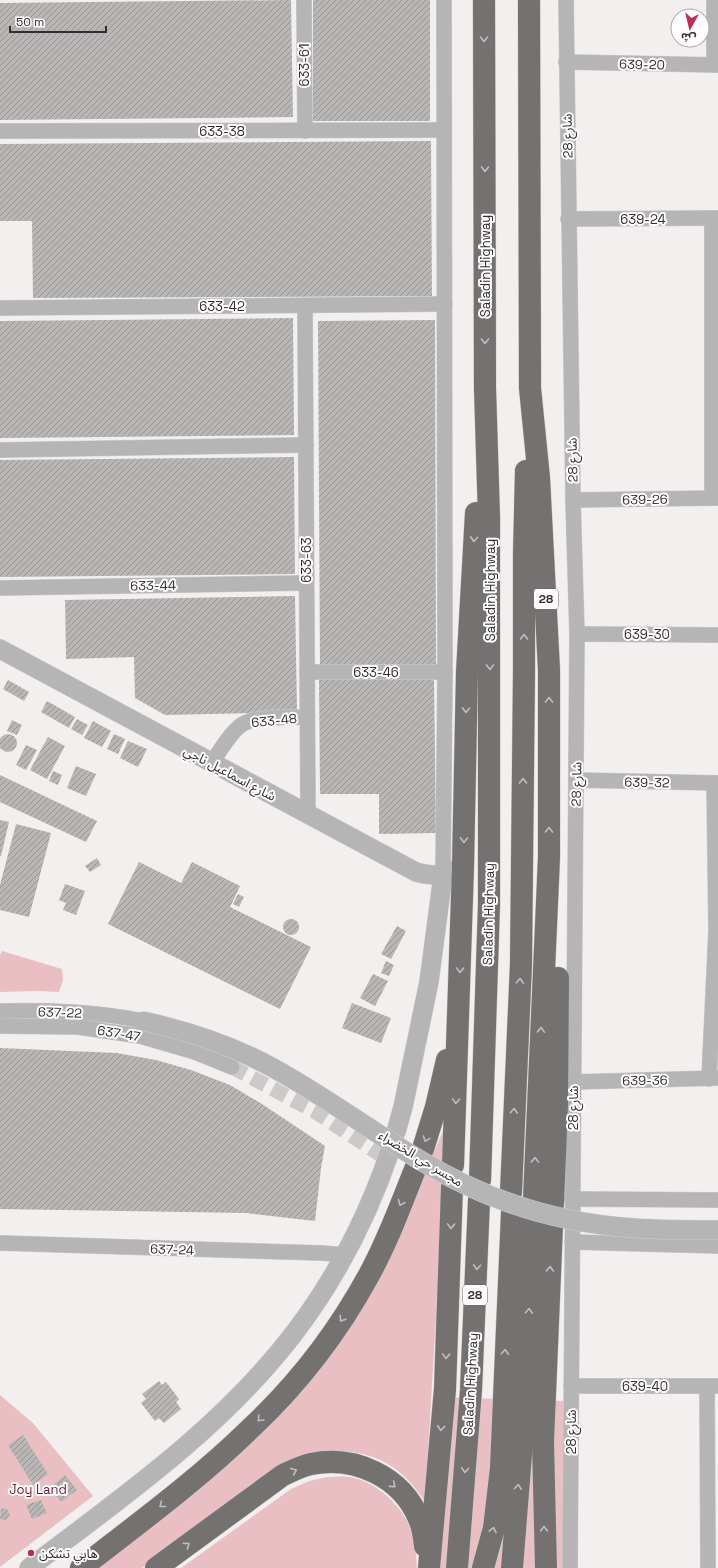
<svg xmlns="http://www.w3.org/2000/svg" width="718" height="1568" viewBox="0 0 718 1568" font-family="'Space Grotesk','Noto Sans Arabic',sans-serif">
<defs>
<pattern id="building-hatch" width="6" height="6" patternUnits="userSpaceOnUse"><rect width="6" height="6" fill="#b9b6b6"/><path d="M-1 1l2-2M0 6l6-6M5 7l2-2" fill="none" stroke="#979494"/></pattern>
</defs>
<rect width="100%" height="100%" fill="#f3efef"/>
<g fill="#eabfc3">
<polygon points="2,951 62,969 63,980 59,992 39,991 0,992 0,955"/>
<path d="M 448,1119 L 425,1502 C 397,1457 357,1444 306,1455 L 168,1549 L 142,1568 L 93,1568 L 250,1442 L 393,1249 Z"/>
<polygon points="0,1395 33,1423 93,1496 0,1567"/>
<polygon points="434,1397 563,1401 563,1568 419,1568"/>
<path d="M 327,1477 C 334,1477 342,1476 349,1477 C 373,1480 398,1502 408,1523 C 415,1536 416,1553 417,1568 L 181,1568 L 291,1489 L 309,1481 Z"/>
</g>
<g fill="url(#building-hatch)">
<polygon points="291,0 293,117 0,120 0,3"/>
<rect x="313" y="0" width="117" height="121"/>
<polygon points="431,141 432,296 33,298 32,221 0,221 0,144"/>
<polygon points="293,318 294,435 0,438 0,321"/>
<polygon points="435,320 436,667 320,668 318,321"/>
<polygon points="294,457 295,574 0,577 0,460"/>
<polygon points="295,596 297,712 165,715 135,698 134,657 66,659 65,600"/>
<polygon points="434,677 436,833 379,834 379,794 320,794 319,678"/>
<polygon points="8,680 29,692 24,701 3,689"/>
<polygon points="47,701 75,717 69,728 41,712"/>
<polygon points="77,719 88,725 82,735 71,729"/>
<polygon points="12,720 22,725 17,735 7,731"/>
<polygon points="93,721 111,731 102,747 84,738"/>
<polygon points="114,734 125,739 118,754 107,749"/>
<circle cx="8" cy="743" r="9"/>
<polygon points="48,737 65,746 47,779 30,770"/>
<polygon points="128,741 147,749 138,767 120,758"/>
<polygon points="26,745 37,750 26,770 16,765"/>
<polygon points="76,766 96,774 86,796 67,788"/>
<polygon points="53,771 62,775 58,785 49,781"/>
<polygon points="0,775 97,821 86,842 0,802"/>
<polygon points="0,820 9,822 1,856 0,856"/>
<polygon points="16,824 51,833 29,917 0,910 0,885"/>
<polygon points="97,858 101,865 90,872 85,866"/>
<polygon points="139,862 181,883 192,862 240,886 230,907 311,947 280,1009 108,924"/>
<polygon points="65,884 85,891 76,915 63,910 66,903 59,900"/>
<polygon points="238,894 244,897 239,907 233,904"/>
<circle cx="291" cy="927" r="8"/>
<polygon points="397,926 406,931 391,959 381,954"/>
<polygon points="386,961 394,965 389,976 381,973"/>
<polygon points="373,974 388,981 375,1006 360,998"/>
<polygon points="352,1003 391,1018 381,1043 342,1028"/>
<polygon points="0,1048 117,1053 156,1060 191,1070 230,1085 262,1104 325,1146 321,1168 315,1221 246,1213 0,1209"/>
<polygon points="159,1381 162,1385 166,1382 179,1399 176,1402 181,1409 164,1423 159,1418 155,1421 141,1403 146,1399 142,1394"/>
<polygon points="23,1435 48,1474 33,1485 8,1445"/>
<polygon points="65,1475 77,1490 61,1502 50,1488"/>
<polygon points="41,1500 47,1513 32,1519 26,1505"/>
<polygon points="1,1508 7,1509 10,1515 6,1520 0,1519"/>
</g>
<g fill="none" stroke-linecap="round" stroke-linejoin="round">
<polyline stroke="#ccc9c9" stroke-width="15" stroke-dasharray="15 8" stroke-linecap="butt" points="232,1067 316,1112 387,1159"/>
<g stroke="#d0cccc" stroke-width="16">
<g id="minor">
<polyline points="304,0 305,131"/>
<polyline points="566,0 573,500 577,634 570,1568"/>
<polyline points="566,62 718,65"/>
<polyline points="714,65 714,0"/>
<polyline points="0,131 444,130"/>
<polyline points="712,218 712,498"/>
<polyline points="568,219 718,218"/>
<polyline points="305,306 308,815"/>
<polyline points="0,308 445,304"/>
<polyline points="0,450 306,445"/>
<polyline points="573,500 718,498"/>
<polyline points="0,588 306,583"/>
<polyline points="577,634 718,635"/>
<polyline points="307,672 445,672"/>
<path d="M 212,763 C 219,752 232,730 243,724 C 258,715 289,718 307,717"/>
<polyline points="576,780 718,783"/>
<polyline points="443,875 445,672 444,0"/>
<path d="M 0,1011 C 48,1010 95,1011 143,1021"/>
<polyline points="0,1026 78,1027 140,1036 195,1052 232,1067"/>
<polyline points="709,1079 716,930 714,783"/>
<polyline points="573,1082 718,1078"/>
<polyline points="572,1199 718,1200"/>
<polyline points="572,1242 718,1246"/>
<polyline points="0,1243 322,1253 344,1255"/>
<polyline points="571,1386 718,1386"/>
<polyline points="707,1386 708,1568"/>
</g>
</g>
<g stroke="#d0cccc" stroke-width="20">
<g id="tertiary">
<path d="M 0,649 L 416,872 C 436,878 445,874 463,867"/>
<polyline points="396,1132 403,1107 429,982 443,875"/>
<path d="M 29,1568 C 123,1497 223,1427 295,1332 C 336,1278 368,1216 390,1151"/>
</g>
</g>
<g stroke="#d0cccc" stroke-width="23">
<g id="motorway">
<polyline points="529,0 530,388 539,478 549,670 549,857 534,1199"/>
<polyline points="423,1149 436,1107 447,1060"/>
<polyline points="453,1165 463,867 467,672 476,513"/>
<polyline points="480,1180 489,904 489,517 485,388 484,0"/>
<polyline points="511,1192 521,964 524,671 524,554 526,471"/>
<polyline points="553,1204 557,1104 558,978"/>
<path d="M 81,1568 C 139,1523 199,1479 251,1428 C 298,1384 338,1332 369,1275 C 388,1241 401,1204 416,1167"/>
<path d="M 156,1568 L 283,1475 C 292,1471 301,1466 311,1464 C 355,1455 402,1477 419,1519 C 423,1527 424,1537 425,1546"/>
<polyline points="429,1568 445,1389 452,1187"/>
<polyline points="457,1568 471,1390 479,1200"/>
<polyline points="483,1568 494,1528 501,1468 512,1213"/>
<polyline points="512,1568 522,1442 533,1220"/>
<polyline points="546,1568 543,1442 552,1225"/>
</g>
</g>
<use href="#minor" stroke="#b6b5b5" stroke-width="15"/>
<use href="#tertiary" stroke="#b6b5b5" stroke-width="19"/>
<use href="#motorway" stroke="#747171" stroke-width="22"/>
<g stroke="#d0cccc" stroke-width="20" stroke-linecap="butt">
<path id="tertiary-bridge" d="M 143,1021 C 188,1031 234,1046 275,1069 C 337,1103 393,1148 456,1180 C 511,1208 572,1224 634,1228 C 662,1230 690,1230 718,1230"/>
</g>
<use href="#tertiary-bridge" stroke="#b6b5b5" stroke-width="19"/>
</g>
<defs><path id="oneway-chevron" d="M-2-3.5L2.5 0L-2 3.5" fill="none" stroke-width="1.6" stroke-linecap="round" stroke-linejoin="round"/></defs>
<g stroke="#c0bebe">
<use href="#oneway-chevron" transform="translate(484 39) rotate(90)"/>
<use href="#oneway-chevron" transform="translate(485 169) rotate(90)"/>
<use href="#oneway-chevron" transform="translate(485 341) rotate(90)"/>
<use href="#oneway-chevron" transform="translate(474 539) rotate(94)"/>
<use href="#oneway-chevron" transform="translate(524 637) rotate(-90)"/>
<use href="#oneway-chevron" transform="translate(490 667) rotate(90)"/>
<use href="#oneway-chevron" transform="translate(549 700) rotate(-90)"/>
<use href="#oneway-chevron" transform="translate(466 710) rotate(91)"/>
<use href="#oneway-chevron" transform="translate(523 781) rotate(-89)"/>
<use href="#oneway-chevron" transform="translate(549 830) rotate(-90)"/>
<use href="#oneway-chevron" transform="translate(464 840) rotate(91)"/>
<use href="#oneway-chevron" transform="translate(460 970) rotate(92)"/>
<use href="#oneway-chevron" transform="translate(520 981) rotate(-87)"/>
<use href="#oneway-chevron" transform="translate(541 1030) rotate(-88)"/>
<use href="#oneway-chevron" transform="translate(456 1101) rotate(92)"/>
<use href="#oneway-chevron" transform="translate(514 1111) rotate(-87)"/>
<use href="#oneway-chevron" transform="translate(426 1139) rotate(110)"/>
<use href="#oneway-chevron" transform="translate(535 1160) rotate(-88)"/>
<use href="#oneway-chevron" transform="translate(401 1203) rotate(112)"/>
<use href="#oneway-chevron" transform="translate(451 1226) rotate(92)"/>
<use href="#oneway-chevron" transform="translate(477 1267) rotate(93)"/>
<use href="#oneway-chevron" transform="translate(550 1269) rotate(-88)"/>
<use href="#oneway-chevron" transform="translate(529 1311) rotate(-87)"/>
<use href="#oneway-chevron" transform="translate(342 1319) rotate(123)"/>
<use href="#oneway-chevron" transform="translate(505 1352) rotate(-87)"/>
<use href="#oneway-chevron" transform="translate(446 1356) rotate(92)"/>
<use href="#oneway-chevron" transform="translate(260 1419) rotate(134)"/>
<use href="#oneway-chevron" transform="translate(441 1428) rotate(95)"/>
<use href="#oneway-chevron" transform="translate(465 1470) rotate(94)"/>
<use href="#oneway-chevron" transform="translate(294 1471) rotate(-23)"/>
<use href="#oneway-chevron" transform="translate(393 1485) rotate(40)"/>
<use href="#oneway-chevron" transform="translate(518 1487) rotate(-86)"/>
<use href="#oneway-chevron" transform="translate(162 1505) rotate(141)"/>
<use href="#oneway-chevron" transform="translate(544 1529) rotate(-91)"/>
<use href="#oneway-chevron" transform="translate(493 1530) rotate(-78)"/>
<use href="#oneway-chevron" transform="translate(187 1545) rotate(-36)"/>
</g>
<circle fill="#be2e52" stroke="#fffdfd" stroke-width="1.5" cx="31" cy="1553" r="4"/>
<g text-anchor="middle" stroke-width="4" stroke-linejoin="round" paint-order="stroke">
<g fill="#fffdfd" stroke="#6f6d6d" stroke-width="1">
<rect x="534" y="589" width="24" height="20" rx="3"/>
<rect x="463" y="1285" width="24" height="20" rx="3"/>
</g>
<g font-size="12" font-weight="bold" fill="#312f2f">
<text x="546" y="603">28</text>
<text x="475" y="1299">28</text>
</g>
<g font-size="13" fill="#312f2f" stroke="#fffdfd">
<text transform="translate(642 64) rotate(1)" y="5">639-20</text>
<text transform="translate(304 65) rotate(-90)" y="5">633-61</text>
<text x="222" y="136">633-38</text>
<text transform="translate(567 136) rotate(-91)" y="5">شارع 28</text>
<text x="643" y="224">639-24</text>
<text transform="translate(485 266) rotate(-90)" y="5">Saladin Highway</text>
<text x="222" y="311">633-42</text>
<text transform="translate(572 460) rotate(-91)" y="5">شارع 28</text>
<text transform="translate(645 499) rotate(-1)" y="5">639-26</text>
<text transform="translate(306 560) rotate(-90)" y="5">633-63</text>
<text transform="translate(153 585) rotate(-1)" y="5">633-44</text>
<text transform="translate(490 590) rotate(-90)" y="5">Saladin Highway</text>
<text x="647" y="639">639-30</text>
<text x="376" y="677">633-46</text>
<text transform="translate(274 720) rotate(-6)" y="5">633-48</text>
<text transform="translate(230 773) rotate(28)" y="5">شارع اسماعيل ناجي</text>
<text transform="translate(647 782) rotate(1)" y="5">639-32</text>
<text transform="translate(576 784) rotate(-89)" y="5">شارع 28</text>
<text transform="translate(488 914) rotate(-89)" y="5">Saladin Highway</text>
<text transform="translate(60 1012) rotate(2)" y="5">637-22</text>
<text transform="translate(119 1033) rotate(9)" y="5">637-47</text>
<text transform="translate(645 1080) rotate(-1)" y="5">639-36</text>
<text transform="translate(573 1108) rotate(-90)" y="5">شارع 28</text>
<text transform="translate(421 1158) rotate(31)" y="5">مجسر حي الخضراء</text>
<text transform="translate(172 1249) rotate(2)" y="5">637-24</text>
<text transform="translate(470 1384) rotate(-87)" y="5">Saladin Highway</text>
<text x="645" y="1391">639-40</text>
<text transform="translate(571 1432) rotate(-90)" y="5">شارع 28</text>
</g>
<g font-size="13" fill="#6d1e30" stroke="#fffdfd">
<text x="38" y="1494">Joy Land</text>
</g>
<g font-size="13" fill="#312f2f" stroke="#fffdfd" text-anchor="start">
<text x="39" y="1558">هابي تشكن</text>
</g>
</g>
<g transform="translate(690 28) rotate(188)"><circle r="19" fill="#fffdfd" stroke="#adabab"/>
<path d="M0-3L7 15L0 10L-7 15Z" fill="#be2e52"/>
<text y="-6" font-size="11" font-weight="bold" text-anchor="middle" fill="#312f2f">ش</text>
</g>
<path d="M10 26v6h96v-6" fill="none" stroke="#312f2f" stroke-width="2"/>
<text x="16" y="26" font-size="12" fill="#312f2f" stroke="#fffdfd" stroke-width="3" paint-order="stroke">50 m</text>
</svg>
